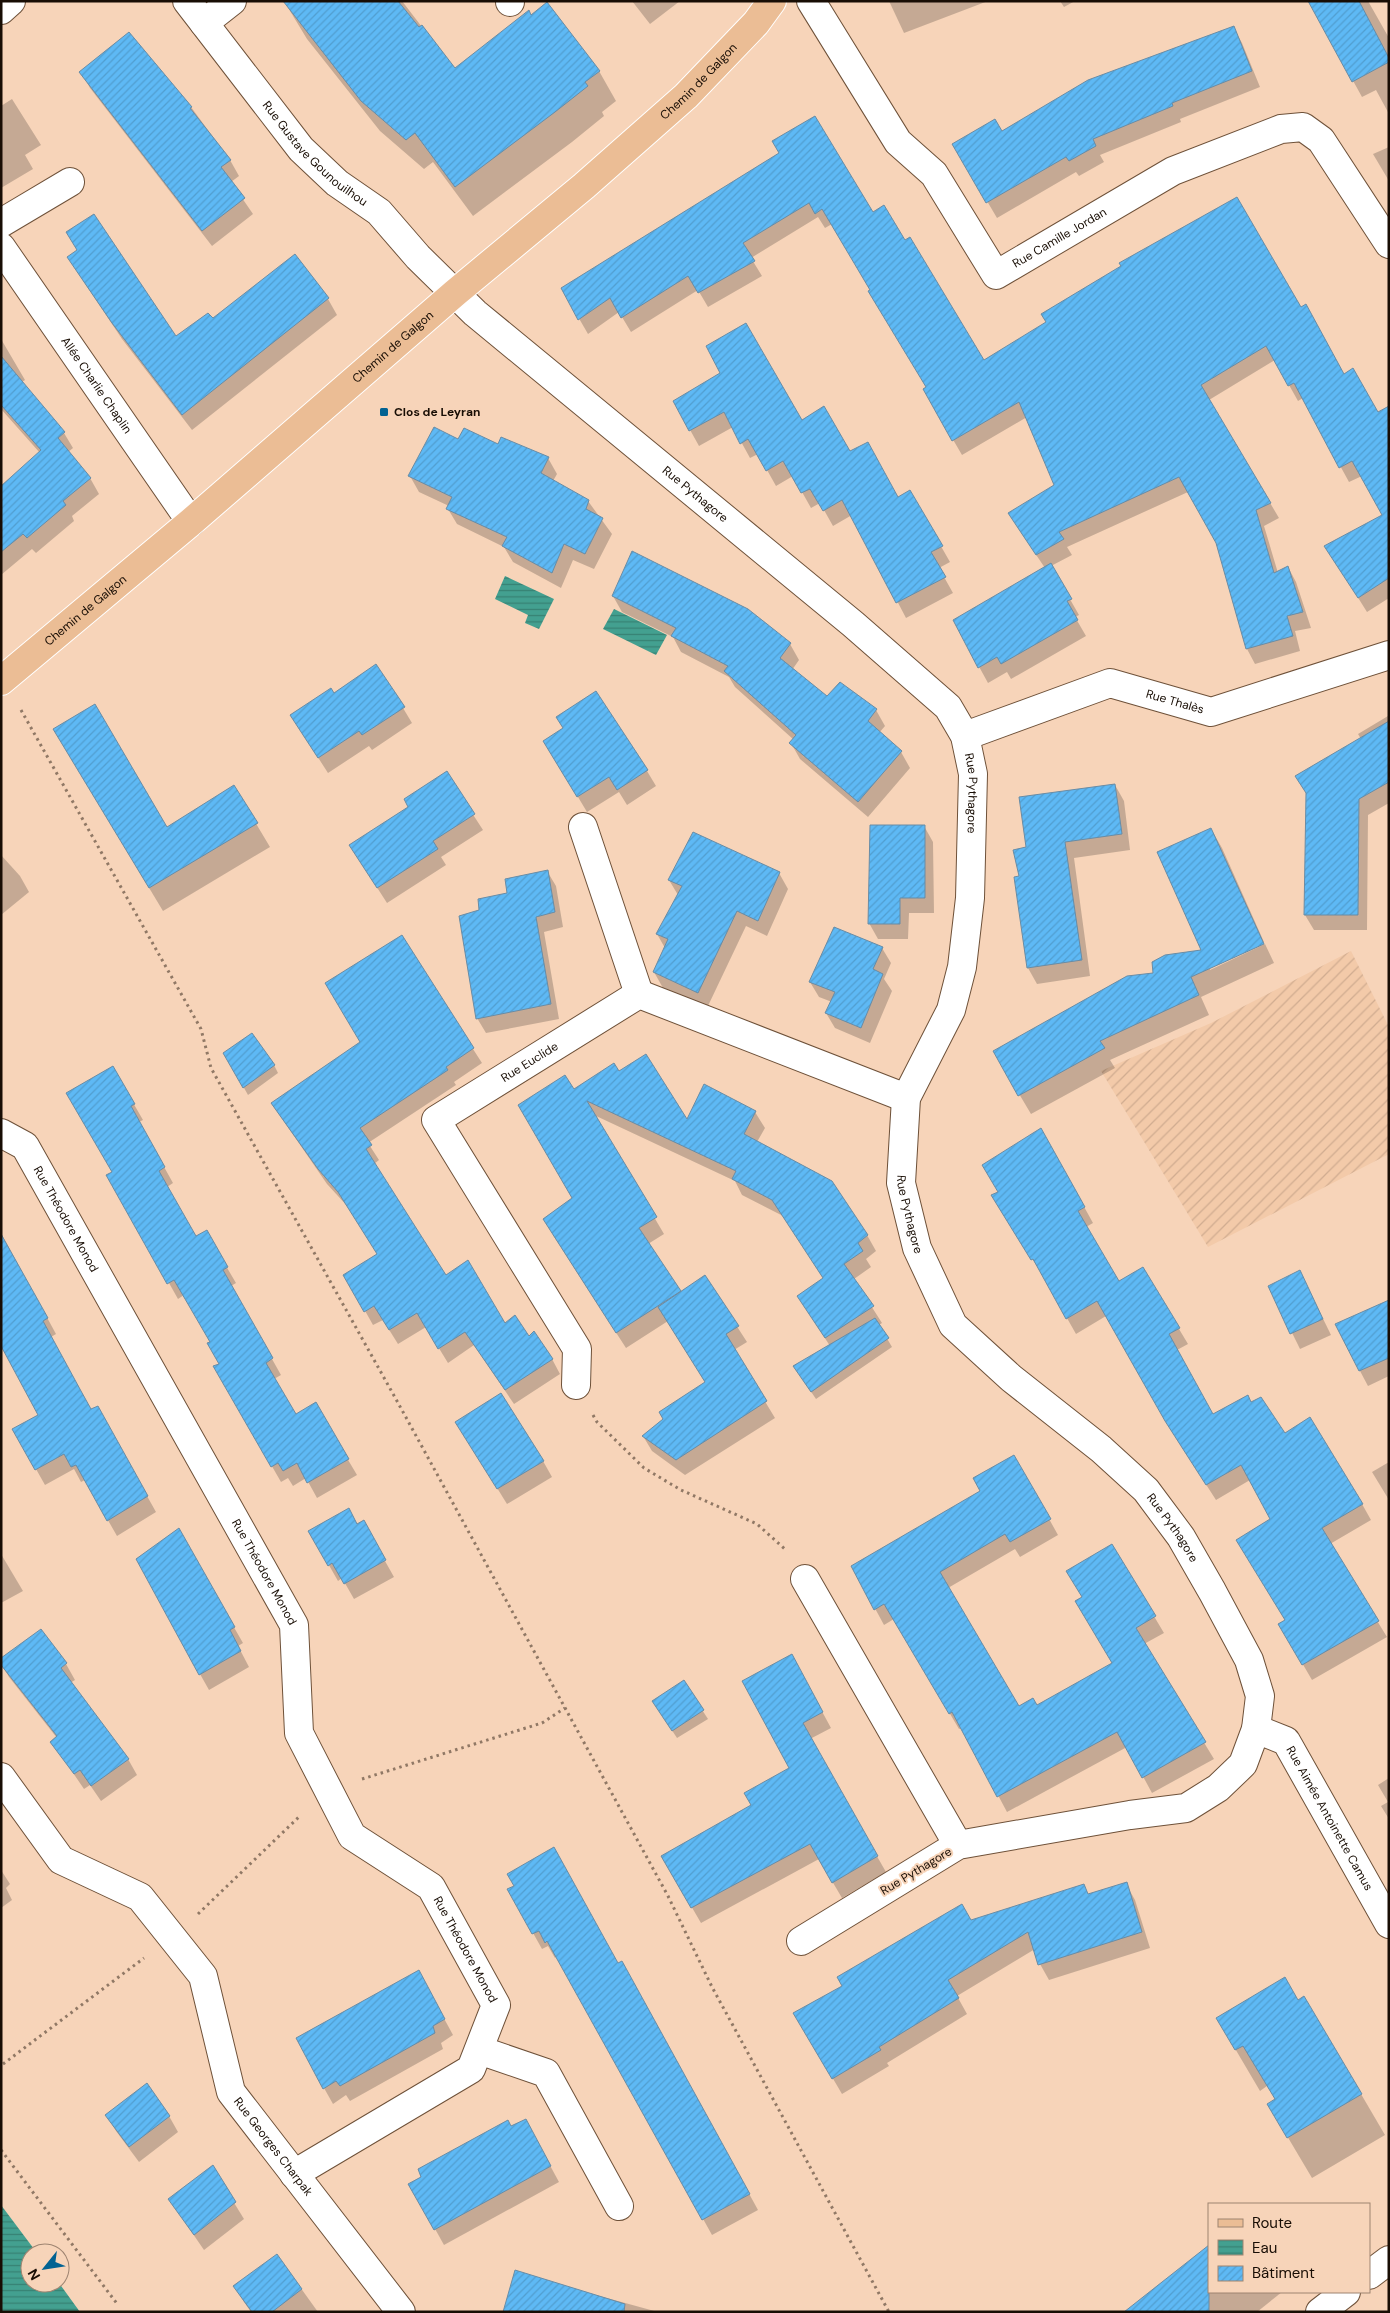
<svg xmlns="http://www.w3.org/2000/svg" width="1390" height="2313" viewBox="0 0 1390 2313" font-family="'DM Sans',sans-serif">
<defs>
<pattern id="industrial-furrows" width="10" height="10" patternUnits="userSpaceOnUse" patternTransform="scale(1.25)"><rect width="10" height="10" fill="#f3caa9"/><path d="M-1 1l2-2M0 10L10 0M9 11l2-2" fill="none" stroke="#d0ac90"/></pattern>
<pattern id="water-rules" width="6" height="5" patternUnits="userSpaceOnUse" patternTransform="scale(1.25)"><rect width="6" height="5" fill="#43a090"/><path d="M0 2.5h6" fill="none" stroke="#378173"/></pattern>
<pattern id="building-hatch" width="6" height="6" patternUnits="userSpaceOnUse" patternTransform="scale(1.25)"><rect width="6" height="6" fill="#5eb9f5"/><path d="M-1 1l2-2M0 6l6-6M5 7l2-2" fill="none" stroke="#519ed0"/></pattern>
</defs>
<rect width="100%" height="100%" fill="#f7d4b9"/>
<polygon fill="url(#industrial-furrows)" points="1351,951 1389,1027 1389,1154 1208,1247 1101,1071 1211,1023"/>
<g fill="url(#water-rules)">
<polygon points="505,576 554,599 539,629 525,623 528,615 495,599"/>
<polygon points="614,609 667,635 656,655 603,629"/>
<polygon points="1,2205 37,2253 30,2253 30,2283 59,2283 80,2312 1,2312"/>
</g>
<g fill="#0003">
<polygon points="284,1 402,1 455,70 531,16 599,71 616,101 602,112 604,116 572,142 473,216 433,162 424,169 380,131 307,39"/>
<polygon points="632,1 680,1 650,24"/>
<polygon points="889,1 988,1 904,33"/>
<polygon points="1060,1 1075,1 1064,7"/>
<polygon points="1309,1 1368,1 1389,38 1389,114 1376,90 1362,97"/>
<polygon points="1233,27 1242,43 1260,87 1180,119 1181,122 1100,155 1104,162 1079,176 1076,172 997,218 954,145 1002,133"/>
<polygon points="81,72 191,107 230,160 239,176 231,182 253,214 212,246 90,88"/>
<polygon points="12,99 41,145 25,155 33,169 1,188 1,106"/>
<polygon points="1389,147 1389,181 1373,154"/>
<polygon points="780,154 872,214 904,242 984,362 1301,309 1344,375 1389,424 1389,598 1367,612 1335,561 1383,516 1362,476 1349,482 1303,398 1298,401 1275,360 1209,400 1279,518 1264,526 1278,573 1288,567 1296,582 1311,628 1295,631 1300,651 1255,664 1247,649 1217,543 1188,492 1067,547 1072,555 1051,566 1079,615 1075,617 1086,636 1011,679 1007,672 988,683 954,621 1045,568 1018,528 1056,485 1027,417 962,455 924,390 927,388 832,224 825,228 818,217 751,258 762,276 708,307 698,290 631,332 619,312 588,334 562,289"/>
<polygon points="78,251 176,338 212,320 295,256 328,299 337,315 192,430 122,339 78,273"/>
<polygon points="1,339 25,380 22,382 64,433 73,448 68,452 90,478 99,494 72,516 74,521 36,553 32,549 1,575 1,488 40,453 1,409"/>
<polygon points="674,401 802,421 850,453 898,499 910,492 950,562 939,568 953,593 906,618 852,515 833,526 820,503 811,508 793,476 776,486 758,454 750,458 733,427 699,446"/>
<polygon points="459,441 498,446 548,458 557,474 553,481 588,501 612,534 594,569 573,560 561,588 513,562 504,547 457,524 448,509 449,506 419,492 410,476"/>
<polygon points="613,596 747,610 790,644 799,660 792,670 827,698 876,710 885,726 879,733 901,752 910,768 868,817 800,759 791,743 794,740 735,687 729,677 681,652 673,637 622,612"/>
<polygon points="334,695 403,708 412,723 372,750 369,746 328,773 301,731"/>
<polygon points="1388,716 1389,803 1368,815 1367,930 1314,930 1305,915 1361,739 1358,734"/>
<polygon points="68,753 167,829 234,787 270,847 163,911"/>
<polygon points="554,757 647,771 656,786 627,805 619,792 587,812"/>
<polygon points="446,773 483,830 441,857 446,865 387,903 360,861 410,807"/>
<polygon points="1115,785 1124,801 1130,850 1074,858 1090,976 1037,984 1028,968 1015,878 1020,877 1028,848"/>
<polygon points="924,826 933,842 934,913 909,913 908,939 878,939 869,923"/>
<polygon points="1211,829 1222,848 1264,942 1210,967 1210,970 1265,944 1274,963 1201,997 1209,1015 1110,1060 1115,1068 1031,1114 994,1052 1202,951"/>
<polygon points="1,855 20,876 29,892 1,915"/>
<polygon points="547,871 556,886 563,927 544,932 559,1019 486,1033 477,1018 481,911"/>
<polygon points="779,873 788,889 767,936 746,926 707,1008 663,988 654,972 665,948 657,934 678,895 669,880"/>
<polygon points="882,948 891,963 884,979 892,991 870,1043 835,1028 826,1013 832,1002 819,997 810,982"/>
<polygon points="473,1049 482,1063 454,1082 456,1085 368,1143 379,1160 374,1164 445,1276 504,1325 529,1338 552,1359 560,1374 514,1404 474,1345 448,1363 426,1327 398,1344 383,1320 373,1325 345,1275 378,1255 348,1207 327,1184 272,1104"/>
<polygon points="225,1054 274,1065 278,1073 248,1095"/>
<polygon points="113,1068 143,1120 139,1122 173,1183 167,1187 196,1237 206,1232 236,1283 231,1286 281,1375 274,1379 296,1415 315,1404 357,1475 317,1498 306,1478 293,1486 288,1478 281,1482 215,1367 221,1364 211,1342 184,1295 178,1299 169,1283 114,1172"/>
<polygon points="618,1073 687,1122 705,1086 755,1112 765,1128 757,1142 867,1235 876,1251 866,1259 871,1267 854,1279 882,1323 879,1325 892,1347 816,1399 799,1374 830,1346 808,1312 824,1279 783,1216 742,1195 735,1181 594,1115 664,1234 648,1244 680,1293 705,1277 747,1342 734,1350 775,1418 685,1475 652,1451 643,1436 706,1383 668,1321 626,1348 553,1235 574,1198 574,1091"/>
<polygon points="1050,1145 1093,1223 1086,1227 1119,1283 1142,1269 1179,1329 1188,1344 1177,1350 1213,1416 1251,1404 1362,1504 1371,1520 1330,1544 1387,1637 1312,1680 1280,1625 1286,1621 1271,1519 1250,1480 1216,1500 1173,1433 1106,1316 1076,1334 1042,1274 1001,1211 1000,1192"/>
<polygon points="1,1233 56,1334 51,1337 91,1411 106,1423 156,1512 117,1536 85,1480 81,1482 74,1469 45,1485 14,1430 40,1415 1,1343"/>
<polygon points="1269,1286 1308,1288 1331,1335 1300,1349"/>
<polygon points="1389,1301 1389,1376 1368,1386 1360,1371"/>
<polygon points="466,1438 543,1461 552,1477 507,1504"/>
<polygon points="1014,1456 1058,1535 1020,1557 1015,1549 948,1588 1018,1708 1037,1706 1113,1664 1083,1597 1112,1546 1164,1633 1144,1644 1214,1759 1152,1793 1127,1747 1007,1812 962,1728 959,1729 894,1619 884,1625 852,1566 982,1492"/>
<polygon points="1389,1462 1389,1500 1372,1472"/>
<polygon points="349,1509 358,1525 363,1522 394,1577 354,1599 342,1578 338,1581 310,1532"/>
<polygon points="178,1530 243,1643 238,1646 249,1667 209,1690 200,1674"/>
<polygon points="1,1554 23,1591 1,1603"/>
<polygon points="1,1664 66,1664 75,1680 70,1683 128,1759 137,1775 101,1801 90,1785 84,1789 52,1742 57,1738 9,1677"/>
<polygon points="800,1671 831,1728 810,1739 886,1872 842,1898 819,1859 701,1923 662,1856 753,1805 791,1768"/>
<polygon points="684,1682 708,1719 677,1738 658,1709"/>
<polygon points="1389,1778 1389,1819 1381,1806 1388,1802 1378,1785"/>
<polygon points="1,1870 10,1884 6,1888 12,1900 1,1908"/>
<polygon points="1126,1884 1135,1900 1150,1948 1049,1980 1040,1964 1035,1949 957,1996 967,2014 887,2063 889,2066 842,2094 795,2014 1089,1896"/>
<polygon points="509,1890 618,1964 631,1978 758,2210 712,2235 557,1956 555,1958 548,1946 542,1949"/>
<polygon points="427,1987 453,2035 441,2043 443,2049 350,2101 346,2095 333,2104 324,2088"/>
<polygon points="1298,2002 1361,2094 1385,2135 1312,2178 1268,2104 1276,2100 1267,2086 1260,2091 1217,2018"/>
<polygon points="107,2116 169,2116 178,2132 139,2162 116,2131"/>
<polygon points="512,2128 534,2136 559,2182 444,2245 410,2184"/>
<polygon points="212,2167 244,2219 204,2250 169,2199"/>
<polygon points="277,2255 318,2312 251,2312 244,2302 235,2287"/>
<polygon points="1209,2292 1282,2292 1257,2312 1125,2312"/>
<polygon points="596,2295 658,2312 505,2312 596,2296"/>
</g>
<g fill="url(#building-hatch)" stroke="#698ca5">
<polygon points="283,1 398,1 419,27 422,25 455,68 529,10 531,15 547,2 600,71 585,82 588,86 555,112 455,187 415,133 406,140 361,101"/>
<polygon points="1308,1 1359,1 1389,58 1389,62 1352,82"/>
<polygon points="1234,26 1252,71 1172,103 1173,106 1093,139 1096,146 1069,161 1066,157 986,203 952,144 995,119 1002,131 1088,80"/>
<polygon points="129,32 192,107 190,108 231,160 221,167 245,198 202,231 79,72"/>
<polygon points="815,116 873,212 884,205 905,240 910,237 984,360 1046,322 1041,314 1121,266 1119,263 1237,197 1301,307 1306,304 1344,374 1353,368 1378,412 1389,406 1389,578 1358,598 1324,546 1382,515 1352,461 1339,468 1294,383 1288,386 1266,346 1201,385 1271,503 1256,510 1274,573 1288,566 1303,612 1287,616 1293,636 1246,649 1216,543 1179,477 1059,532 1064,539 1036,555 1008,513 1054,485 1019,402 952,441 923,389 926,387 868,291 870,290 822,209 815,214 809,203 743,243 755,261 698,293 688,276 621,318 610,298 578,320 561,288 779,153 772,141"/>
<polygon points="94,214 176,336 208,313 213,318 295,254 329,298 182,415 112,323 67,257 77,250 66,232"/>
<polygon points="746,323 802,420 824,406 850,451 868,442 898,497 910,490 943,546 931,552 946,577 896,603 842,500 823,511 810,489 801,493 783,461 766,471 748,439 740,444 724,412 689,431 673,401 720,373 706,346"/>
<polygon points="1,356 65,432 58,438 91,478 63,501 66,505 27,538 23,534 1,552 1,486 41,450 1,405"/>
<polygon points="434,427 458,439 464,428 498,444 501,437 549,457 541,473 589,500 586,509 603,518 585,554 564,544 552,573 502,546 507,537 446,509 452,497 408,476"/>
<polygon points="632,551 748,609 791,643 780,658 827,696 840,682 877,709 868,721 902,751 858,802 789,743 796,735 724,671 728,666 671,636 676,628 612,596"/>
<polygon points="1051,563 1072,599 1067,601 1078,620 1001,664 997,657 978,668 953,620"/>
<polygon points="376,664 405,707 362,735 359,731 318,758 290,715 331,688 334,693"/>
<polygon points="596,691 648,770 617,790 609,777 577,797 543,741 563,728 556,717"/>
<polygon points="95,704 167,827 234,785 258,823 149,888 53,729"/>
<polygon points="1389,721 1389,782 1359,799 1358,915 1304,915 1306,793 1295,776"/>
<polygon points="447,771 475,814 433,841 438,849 377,888 349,845 408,807 404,799"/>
<polygon points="1115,784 1122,834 1065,842 1082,960 1027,968 1014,877 1019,876 1013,850 1026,847 1019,797"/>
<polygon points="870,825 925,825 925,898 900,898 900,924 868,924"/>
<polygon points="1211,828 1264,944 1191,977 1199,995 1100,1041 1105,1048 1018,1096 993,1051 1127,976 1153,973 1152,962 1165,955 1201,950 1157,852"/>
<polygon points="693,832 780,872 758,921 737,911 698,993 653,972 668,939 656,934 682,886 668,880"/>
<polygon points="548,870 555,912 536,917 551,1004 476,1019 459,916 479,910 478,899 507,893 505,879"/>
<polygon points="834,927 883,947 873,969 883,974 861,1028 825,1013 835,992 809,982"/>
<polygon points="402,935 474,1048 446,1067 448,1070 360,1128 372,1145 366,1149 446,1275 468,1260 505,1323 515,1315 529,1336 534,1331 553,1359 505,1390 465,1332 438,1349 417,1313 389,1330 374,1306 364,1312 343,1275 377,1254 338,1192 318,1169 271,1103 360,1042 325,983"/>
<polygon points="252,1033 275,1065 243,1088 223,1053"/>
<polygon points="646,1054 687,1119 704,1084 756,1111 744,1134 832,1181 868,1235 858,1243 863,1251 844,1264 874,1306 825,1338 797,1296 823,1278 772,1200 732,1179 736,1171 587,1101 657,1217 639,1228 681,1291 616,1333 543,1219 572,1198 518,1105 565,1075 574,1089 614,1063 619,1071"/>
<polygon points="113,1066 135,1104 131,1106 165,1167 159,1171 196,1236 207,1230 228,1267 223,1270 273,1358 266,1363 296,1414 316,1402 349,1459 307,1483 297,1463 283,1471 278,1463 271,1467 213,1366 219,1364 207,1343 210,1342 174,1280 167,1284 106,1175 112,1172 66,1093"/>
<polygon points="1041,1128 1085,1207 1078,1211 1119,1281 1143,1267 1180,1328 1169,1334 1213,1414 1248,1395 1251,1402 1261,1397 1285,1433 1310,1417 1363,1504 1322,1528 1379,1621 1302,1665 1278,1624 1285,1620 1236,1540 1270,1519 1241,1465 1206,1485 1165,1421 1097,1301 1066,1319 1033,1259 1031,1260 991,1195 998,1192 982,1165"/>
<polygon points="1,1234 48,1318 43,1321 81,1391 91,1409 98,1406 148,1496 107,1521 76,1465 71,1467 64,1454 35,1470 12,1429 38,1415 1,1346"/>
<polygon points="1300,1270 1323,1319 1290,1334 1268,1286"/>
<polygon points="705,1275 739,1326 726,1334 767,1401 676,1460 642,1436 663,1419 659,1412 705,1382 658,1307"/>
<polygon points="1389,1300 1389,1358 1359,1371 1335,1324"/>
<polygon points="875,1318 889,1338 811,1392 793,1366"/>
<polygon points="501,1393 544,1461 497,1489 455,1422"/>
<polygon points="1014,1455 1051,1519 1010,1542 1005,1534 940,1572 1019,1706 1033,1698 1037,1705 1112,1663 1075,1601 1082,1597 1066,1571 1112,1544 1156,1616 1136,1628 1206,1742 1142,1778 1117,1732 997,1797 952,1712 949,1714 884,1604 874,1610 851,1566 980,1491 973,1478"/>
<polygon points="349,1508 357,1524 364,1520 386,1560 344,1584 332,1563 328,1566 308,1531"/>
<polygon points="179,1528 235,1627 230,1630 241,1651 199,1675 136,1559"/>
<polygon points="41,1629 67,1663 61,1668 129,1759 91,1786 80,1770 74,1774 50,1742 57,1736 1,1665 1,1658"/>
<polygon points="792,1654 823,1712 803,1723 878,1856 832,1883 810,1844 691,1908 661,1856 751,1805 744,1793 789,1768 742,1681"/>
<polygon points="684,1680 704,1710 672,1731 652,1701"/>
<polygon points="554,1847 618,1963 622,1961 750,2194 702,2220 547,1941 545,1943 539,1931 532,1934 507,1889 514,1886 507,1874"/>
<polygon points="1127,1882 1142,1932 1038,1965 1028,1932 948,1980 959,1998 879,2047 881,2050 832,2079 793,2013 842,1986 837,1977 962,1904 971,1920 1084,1884 1088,1894"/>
<polygon points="419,1970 445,2019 433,2026 435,2033 340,2086 336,2081 323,2089 296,2038"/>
<polygon points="1285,1977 1298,2000 1304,1996 1362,2094 1287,2138 1267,2104 1275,2099 1243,2046 1235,2050 1216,2018"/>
<polygon points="147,2083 170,2116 129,2147 105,2115"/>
<polygon points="526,2119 551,2166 434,2230 408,2184 421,2177 418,2169 508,2120 511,2126"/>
<polygon points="213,2165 236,2202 194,2235 168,2199"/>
<polygon points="1209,2245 1209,2312 1124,2312"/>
<polygon points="277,2254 302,2289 272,2312 252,2312 233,2286"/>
<polygon points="515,2270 625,2304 624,2312 503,2312"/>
</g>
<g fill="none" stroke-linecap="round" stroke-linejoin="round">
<g stroke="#6e5139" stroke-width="30">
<g id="minor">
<path id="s1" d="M 187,1 L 301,149 L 337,183 L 379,212 L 418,257 L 475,313 L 853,624 L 948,707 L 965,736 L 973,774 L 970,898 L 962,967 L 951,1010 L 906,1098 L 901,1183 L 917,1248 L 953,1325 L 1011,1378 L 1101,1449 L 1146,1490 L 1181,1537 L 1212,1591 L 1249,1660 L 1260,1696 L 1256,1729 L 1243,1764 L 1218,1788 L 1186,1808 L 1130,1815 L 958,1845 L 801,1941"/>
<polyline points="510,1 510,2"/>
<path id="s2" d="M 811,1 L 898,142 L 934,174 L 996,275 L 1173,171 L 1281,129 L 1303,127 L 1321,140 L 1389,244"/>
<polyline points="1,10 11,1"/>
<polyline points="204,23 232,1"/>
<polyline points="1,223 70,182"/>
<path id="s3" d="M 1,247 L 191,522"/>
<path id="s4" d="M 965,736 L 1110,683 L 1211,712 L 1389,655"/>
<polyline points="583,827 639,994"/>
<path id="s5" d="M 1,1133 L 25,1146 L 294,1625 L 299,1733 L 352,1836 L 431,1887 L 496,2005 L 471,2069 L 294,2174"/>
<path id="s6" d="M 576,1385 L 577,1349 L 436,1120 L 639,994 L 906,1098"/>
<polyline points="805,1579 958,1845"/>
<path id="s7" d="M 1256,1729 L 1286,1741 L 1389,1924"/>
<path id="s8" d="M 1,1777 L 61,1860 L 140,1897 L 203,1976 L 231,2092 L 401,2312"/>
<polyline points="479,2050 546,2073 619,2206"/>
<polyline points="1369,2275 1389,2260"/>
<polyline points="1320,2312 1346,2292"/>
</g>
</g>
<g stroke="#fff" stroke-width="30">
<g id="major">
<path id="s9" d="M 1,681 L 191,522 L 455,293 L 584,186 L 686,96 L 756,23 L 772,1"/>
</g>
</g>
<g stroke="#907865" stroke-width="3" stroke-dasharray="2.5 4" stroke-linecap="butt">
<polyline points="21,710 201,1029 211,1068 397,1401 668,1896 712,1987 889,2312"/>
<polyline points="593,1415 597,1422 644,1468 681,1490 757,1524 786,1550"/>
<polyline points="362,1779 542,1723 565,1708"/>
<polyline points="198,1914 301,1815"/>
<polyline points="3,2064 144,1958"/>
<polyline points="1,2150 118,2305"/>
</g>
<use href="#minor" stroke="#fff" stroke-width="28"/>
<use href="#major" stroke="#ebbd95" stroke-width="28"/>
</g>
<rect fill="#026292" stroke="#f7d4b9" stroke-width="2" x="379" y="407" width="10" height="10" rx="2.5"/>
<g text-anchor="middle" stroke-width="4" stroke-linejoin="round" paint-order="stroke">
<g font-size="12" fill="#180d04" stroke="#f7d4b9">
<text dy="4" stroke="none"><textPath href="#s9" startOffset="920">Chemin de Galgon</textPath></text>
<text dy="4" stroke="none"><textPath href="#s1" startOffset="200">Rue Gustave Gounouilhou</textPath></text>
<text dy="4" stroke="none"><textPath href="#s2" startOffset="406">Rue Camille Jordan</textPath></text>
<text dy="4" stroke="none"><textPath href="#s9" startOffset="515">Chemin de Galgon</textPath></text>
<text dy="4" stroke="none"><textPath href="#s3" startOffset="168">Allée Charlie Chaplin</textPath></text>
<text dy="4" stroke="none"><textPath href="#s1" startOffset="712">Rue Pythagore</textPath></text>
<text dy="4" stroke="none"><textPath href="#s9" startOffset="110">Chemin de Galgon</textPath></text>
<text dy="4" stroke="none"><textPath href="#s4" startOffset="222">Rue Thalès</textPath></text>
<text dy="4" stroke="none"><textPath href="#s1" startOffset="1134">Rue Pythagore</textPath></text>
<text dy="4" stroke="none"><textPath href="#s6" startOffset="415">Rue Euclide</textPath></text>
<text dy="4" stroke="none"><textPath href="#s1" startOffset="1569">Rue Pythagore</textPath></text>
<text dy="4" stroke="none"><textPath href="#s5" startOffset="111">Rue Théodore Monod</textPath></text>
<text dy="4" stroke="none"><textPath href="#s1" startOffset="1989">Rue Pythagore</textPath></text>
<text dy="4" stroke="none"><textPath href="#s5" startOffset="516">Rue Théodore Monod</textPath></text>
<text dy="4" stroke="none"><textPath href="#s7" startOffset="121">Rue Aimée Antoinette Camus</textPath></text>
<text transform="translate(916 1871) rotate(-31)" y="4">Rue Pythagore</text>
<text dy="4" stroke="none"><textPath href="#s5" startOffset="966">Rue Théodore Monod</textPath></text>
<text dy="4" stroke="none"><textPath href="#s8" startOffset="479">Rue Georges Charpak</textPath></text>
</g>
<g font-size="12" font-weight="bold" fill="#180d04" stroke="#f7d4b9" text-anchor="start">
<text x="394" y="416">Clos de Leyran</text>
</g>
</g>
<rect width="1390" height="2313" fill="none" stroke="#180d04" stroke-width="5"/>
<rect x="1208" y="2203" width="162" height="90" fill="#f7d4b9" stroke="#9e8471"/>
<rect x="1218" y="2219" width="25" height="8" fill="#ebbd95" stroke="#9e8471"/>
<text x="1252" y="2228" font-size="15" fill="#180d04">Route</text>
<rect x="1218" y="2240" width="25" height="15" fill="url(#water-rules)" stroke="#9e8471"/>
<text x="1252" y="2253" font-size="15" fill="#180d04">Eau</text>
<rect x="1218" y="2266" width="25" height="15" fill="url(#building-hatch)" stroke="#9e8471"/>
<text x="1252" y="2278" font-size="15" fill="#180d04">Bâtiment</text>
<g transform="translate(45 2268) rotate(240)"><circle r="24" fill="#f7d4b9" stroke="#9e8471"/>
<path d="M0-4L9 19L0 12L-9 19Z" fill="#026292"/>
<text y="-8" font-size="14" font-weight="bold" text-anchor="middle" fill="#180d04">N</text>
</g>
</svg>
